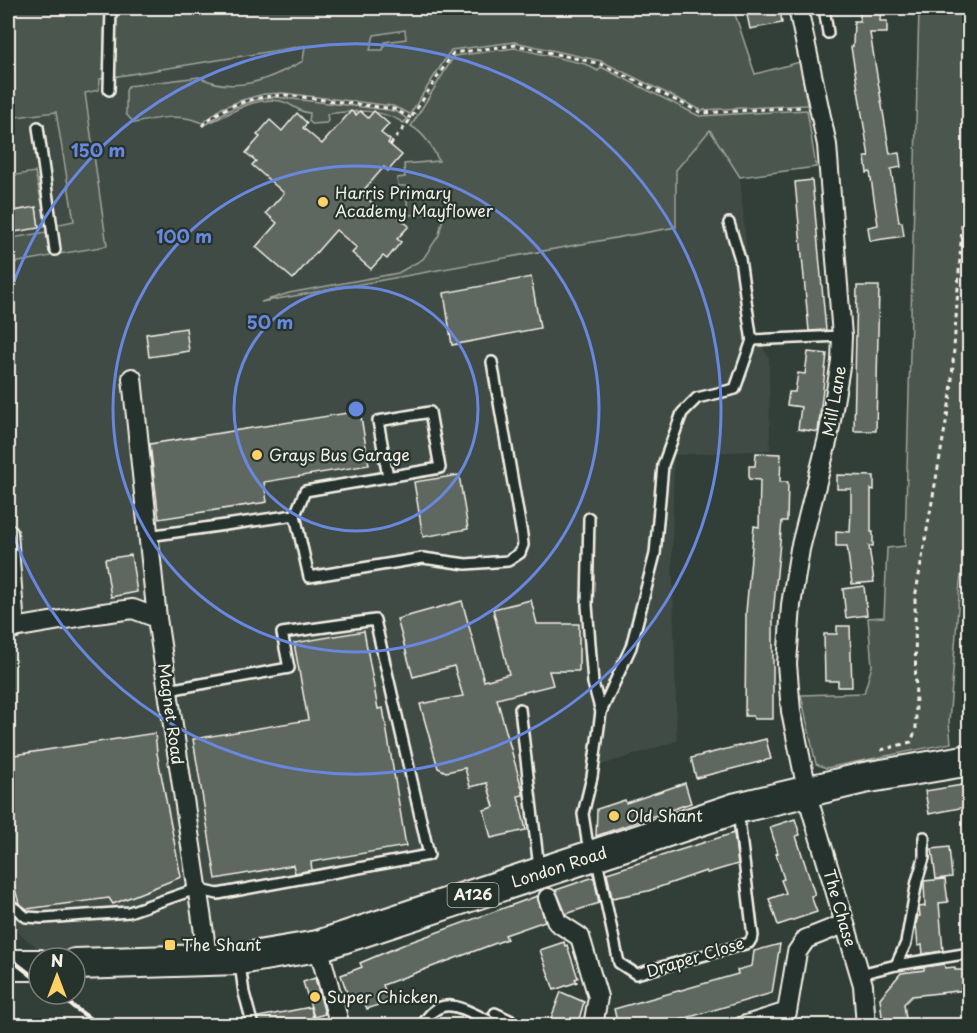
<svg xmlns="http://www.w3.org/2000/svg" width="977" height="1033" viewBox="0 0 977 1033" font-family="'Playpen Sans',sans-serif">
<rect width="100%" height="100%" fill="#323e38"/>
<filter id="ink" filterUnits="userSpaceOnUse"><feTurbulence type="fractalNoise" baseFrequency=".0167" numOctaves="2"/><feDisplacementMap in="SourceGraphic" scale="12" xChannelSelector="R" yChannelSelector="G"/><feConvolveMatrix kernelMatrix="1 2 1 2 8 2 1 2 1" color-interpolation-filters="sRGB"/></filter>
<g filter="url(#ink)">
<polygon fill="#404b44" points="8,8 733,8 755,75 800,62 816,167 740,177 754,333 769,358 770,450 674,455 672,550 677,741 599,766 585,825 589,841 352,936 75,958 51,958 8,925"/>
<g fill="#4c564f" stroke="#a0a49c" stroke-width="1.5" fill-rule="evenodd">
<path d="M 8,8 L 733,8 L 755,74 L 800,62 L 807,105 L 701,110 L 601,61 L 515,42 L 451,50 L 410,114 L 393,106 L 283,93 L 264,94 L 242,100 L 222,108 L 203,123 C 181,113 157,118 134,123 L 126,114 L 126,91 L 128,86 L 199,77 C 235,95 270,79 303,61 L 305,46 L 100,79 L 99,90 L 85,93 L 107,246 L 60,254 L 55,225 L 74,221 L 56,112 L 8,118 ZM 405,30 L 406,39 L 385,42 L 383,50 L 370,50 L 374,35 Z"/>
<polygon points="919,8 970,8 970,524 960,582 949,723 951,743 826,768 816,764 801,695 864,693 872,666 868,618 884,617 887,548 905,546"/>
<path d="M 515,48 L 585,64 L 598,71 L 601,67 L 699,116 L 807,110 L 816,167 L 740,177 L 710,130 L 676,170 L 676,227 L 261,302 L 289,293 L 398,273 L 423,259 L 439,235 L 444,213 L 408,215 L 406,186 L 398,186 L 397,178 L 405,177 L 404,164 L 439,161 C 432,147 425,134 411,126 L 454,56 Z"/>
<path d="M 275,97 L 389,110 L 397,112 L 407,119 L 404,123 C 379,108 356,110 327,114 L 328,121 L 326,123 L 312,124 L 309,121 L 310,113 C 299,113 292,103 280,101 C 252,96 230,115 206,124 C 227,110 248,99 275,97 Z"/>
<polygon points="8,149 10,176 35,172 47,226 39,228 36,207 8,212"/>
<polygon points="12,232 13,238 46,232 51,256 8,264 8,233"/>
</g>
<g fill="#5f6861" stroke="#f4f1e8" stroke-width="1.5">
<polygon points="748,8 780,8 782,23 750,29 746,10 749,10"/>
<polygon points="860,8 881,8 880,21 887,21 887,33 870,33 890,154 899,153 901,167 891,169 899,222 902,222 904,236 870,241 868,227 878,225 870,172 867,173 865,157 869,157 851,47 853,46 854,21 860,21"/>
<polygon points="351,111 356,115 360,111 368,118 374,111 389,124 381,133 390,140 388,143 402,155 388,171 384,167 361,193 386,215 390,210 409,226 397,239 401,242 387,259 383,256 371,269 352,253 357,248 336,230 293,279 256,247 277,223 266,213 284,193 252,165 256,161 246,153 260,137 257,135 270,120 282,131 297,113 307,123 303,128 322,144"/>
<polygon points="812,180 826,330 809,331 795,182"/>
<polygon points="36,207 39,228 8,233 8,212"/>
<polygon points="531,277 540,328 452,345 444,293"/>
<polygon points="857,286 879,286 876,431 854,431"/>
<polygon points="186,328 189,351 149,357 146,334"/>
<polygon points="808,352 827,354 818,432 798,429 801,407 787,405 789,392 795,392 798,373 805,374"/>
<polygon points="360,411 369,465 264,482 267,502 159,519 150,444"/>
<polygon points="756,453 781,454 780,482 788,482 787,521 782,521 773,615 773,719 754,719 753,716 745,716 746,612 754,526 759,527 760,480 749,479 749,466 755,466"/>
<polygon points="459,475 468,529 423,537 414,482"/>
<polygon points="837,475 874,476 874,490 871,489 871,532 873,532 873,546 869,546 874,582 852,584 847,546 836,546 836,531 850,532 851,510 851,489 837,489"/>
<polygon points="131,555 137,592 111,597 105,559"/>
<polygon points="864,586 867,615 846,618 843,589"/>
<polygon points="531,600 537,624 579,624 579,671 549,671 553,685 497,699 523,792 523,795 518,796 526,830 491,838 484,810 494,807 487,783 470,787 465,768 446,772 438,768 420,704 463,696 454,666 413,677 397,619 462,601 484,681 509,674 493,609"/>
<polygon points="837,626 850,626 852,687 838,687 838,681 825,681 824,634 837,634"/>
<polygon points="364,631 378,709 383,708 406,846 311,862 312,870 295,873 293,865 216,879 193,739 308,720 294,643"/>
<polygon points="155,733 157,753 181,877 113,904 109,898 27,909 19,903 13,882 10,848 8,849 8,756"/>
<polygon points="766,739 771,759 696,778 691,758"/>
<polygon points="685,783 691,803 596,836 597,809 625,800 626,803"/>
<polygon points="969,784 969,804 965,805 965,807 929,814 925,791"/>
<polygon points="795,819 800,835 796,836 815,895 811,896 817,912 778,925 769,899 786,893 781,880 784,879 776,854 778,853 770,827"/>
<polygon points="734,833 738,864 707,873 706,871 648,891 612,898 607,873"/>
<polygon points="949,847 952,877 936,879 932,849"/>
<polygon points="594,877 599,903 566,914 556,890"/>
<polygon points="945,879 948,902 939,903 943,951 923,954 922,945 918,946 916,924 918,916 920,916 919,907 925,906 924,881"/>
<polygon points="537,896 545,921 505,935 507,939 383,985 389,1001 367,1009 363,998 350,1002 341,975 362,967 360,963 405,944"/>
<polygon points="564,942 565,946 567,945 578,978 575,979 577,982 554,990 540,950"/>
<polygon points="780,944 772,993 659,1026 618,1026 614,1009 738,974 737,970 752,966 754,951"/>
<polygon points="944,964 945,968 955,967 955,970 964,970 966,990 912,996 904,1004 907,1026 883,1026 880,998 901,973 924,970 924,967"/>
<polygon points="315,978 325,1014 314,1017 303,982"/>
<polygon points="561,992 584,1002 577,1026 548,1026"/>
<polygon points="311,1007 314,1026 260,1026 258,1017"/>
</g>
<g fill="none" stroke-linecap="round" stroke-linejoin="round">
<g stroke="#f4f1e8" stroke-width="14">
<g id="lane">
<polyline points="824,8 828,33"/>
<polyline points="109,90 111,8"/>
<polyline points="38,127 55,250"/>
<polyline points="729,223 740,259 752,342"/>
<polyline points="295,515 305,491 440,468 430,412 378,421 388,477"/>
<polyline points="589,518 587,605 593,683 601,712 592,777 583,814 587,840 596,856 619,963 636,974 749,943 753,936 738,811"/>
<polyline points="148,536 295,515 309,577 423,558 466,564 508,561 520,553 523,545 522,535 492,362"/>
<polyline points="520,709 539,868"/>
<polyline points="601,712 631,647 655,554 663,465 682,413 697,398 735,389 752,340 842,336"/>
<polyline points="8,903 26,917 43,918 129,912 196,889 218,894 429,855 375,620 282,633 289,668 168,690"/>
<polyline points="240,964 244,993 253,1026"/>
<polyline points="896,965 906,943 917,881 924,858 924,837"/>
<polyline points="860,974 896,965 970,953"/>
<polyline points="495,1013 522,1026"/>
<path d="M 422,1026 C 440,992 461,1008 489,1021"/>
</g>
</g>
<g stroke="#f4f1e8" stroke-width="22">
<g id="street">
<polyline points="798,8 827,145 842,336 841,361 828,438 800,549 791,605 787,664 791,711 810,805 863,985 866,1026"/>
<polyline points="132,378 157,618 204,933 207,961"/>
<polyline points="8,533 15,628"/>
<polyline points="8,629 96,614 133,609 157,618"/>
<polyline points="548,898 557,922 580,937 598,997 593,1026"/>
<polyline points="318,946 340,1026"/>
<polyline points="743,1026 787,1012 797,952 806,939 844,924"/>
</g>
</g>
<g stroke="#f4f1e8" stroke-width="34">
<g id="primary">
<polyline points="75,964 240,959 318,946 737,808 864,778 970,760"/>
<polyline points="8,965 39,965"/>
</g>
</g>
<g stroke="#f4f1e8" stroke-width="3" stroke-dasharray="4.5 4.5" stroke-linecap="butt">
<path d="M 202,126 C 223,104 257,96 286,95 L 394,109 L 411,118"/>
<polyline points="390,145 407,124 453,53 516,45 601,64 702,113 802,107"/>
<polyline points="881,750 911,742 916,729 915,598 951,394 970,105"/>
</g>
<use href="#lane" stroke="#26332d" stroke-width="9"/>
<use href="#street" stroke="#26332d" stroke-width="18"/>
<use href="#primary" stroke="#26332d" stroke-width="30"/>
<g stroke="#f4f1e8" stroke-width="4.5">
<polyline points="8,957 39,981"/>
<polyline points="56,994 100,1026"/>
</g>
</g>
</g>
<g fill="none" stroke="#6887de" stroke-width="3">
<circle cx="356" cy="409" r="122"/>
<circle cx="356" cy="409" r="243"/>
<path d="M8 299A365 365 0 1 1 8 519"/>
</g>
<g fill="#ffd166" stroke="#26332d" stroke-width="2">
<circle cx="323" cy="202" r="6"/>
<circle cx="257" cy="455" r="6"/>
<circle cx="614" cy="816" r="6"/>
<rect x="164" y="939" width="12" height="12" rx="3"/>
<circle cx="315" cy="997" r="6"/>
</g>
<g text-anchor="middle" stroke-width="4.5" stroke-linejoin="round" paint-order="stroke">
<rect fill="#26332d" stroke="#b6b8b0" stroke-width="1.5" x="447.5" y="883" width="51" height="24" rx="4.5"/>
<g font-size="15" font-weight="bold" fill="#f4f1e8">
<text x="473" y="900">A126</text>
</g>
<g font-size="16" fill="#f4f1e8" stroke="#26332d" text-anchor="start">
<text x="335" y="199">Harris Primary<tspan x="335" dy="18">Academy Mayflower</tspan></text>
<text x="269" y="461">Grays Bus Garage</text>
<text x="626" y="822">Old Shant</text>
<text x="182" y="951">The Shant</text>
<text x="327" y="1003">Super Chicken</text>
</g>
<g font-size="16" fill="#f4f1e8" stroke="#26332d">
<text transform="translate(834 401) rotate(-80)" y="6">Mill Lane</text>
<text transform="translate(171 714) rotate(82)" y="6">Magnet Road</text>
<text transform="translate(559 867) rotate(-18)" y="6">London Road</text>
<text transform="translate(840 908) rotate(74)" y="6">The Chase</text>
<text transform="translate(695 957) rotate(-17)" y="6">Draper Close</text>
</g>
</g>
<circle cx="356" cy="409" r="9" fill="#6887de" stroke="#26332d" stroke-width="3"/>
<g font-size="18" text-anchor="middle" font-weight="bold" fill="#6887de" stroke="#26332d" stroke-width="4.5" stroke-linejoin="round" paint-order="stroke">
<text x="98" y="157">150 m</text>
<text x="184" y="243">100 m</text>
<text x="270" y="329">50 m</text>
</g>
<rect width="977" height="1033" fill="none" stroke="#26332d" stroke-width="30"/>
<rect x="15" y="15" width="947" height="1003" fill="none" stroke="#f4f1e8" stroke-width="2" filter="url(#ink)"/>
<g transform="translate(57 976)"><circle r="28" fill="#26332d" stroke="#787f78" stroke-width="1.5"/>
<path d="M0-4.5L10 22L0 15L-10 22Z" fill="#ffd166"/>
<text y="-9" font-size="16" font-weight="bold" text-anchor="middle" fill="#f4f1e8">N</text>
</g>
</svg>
